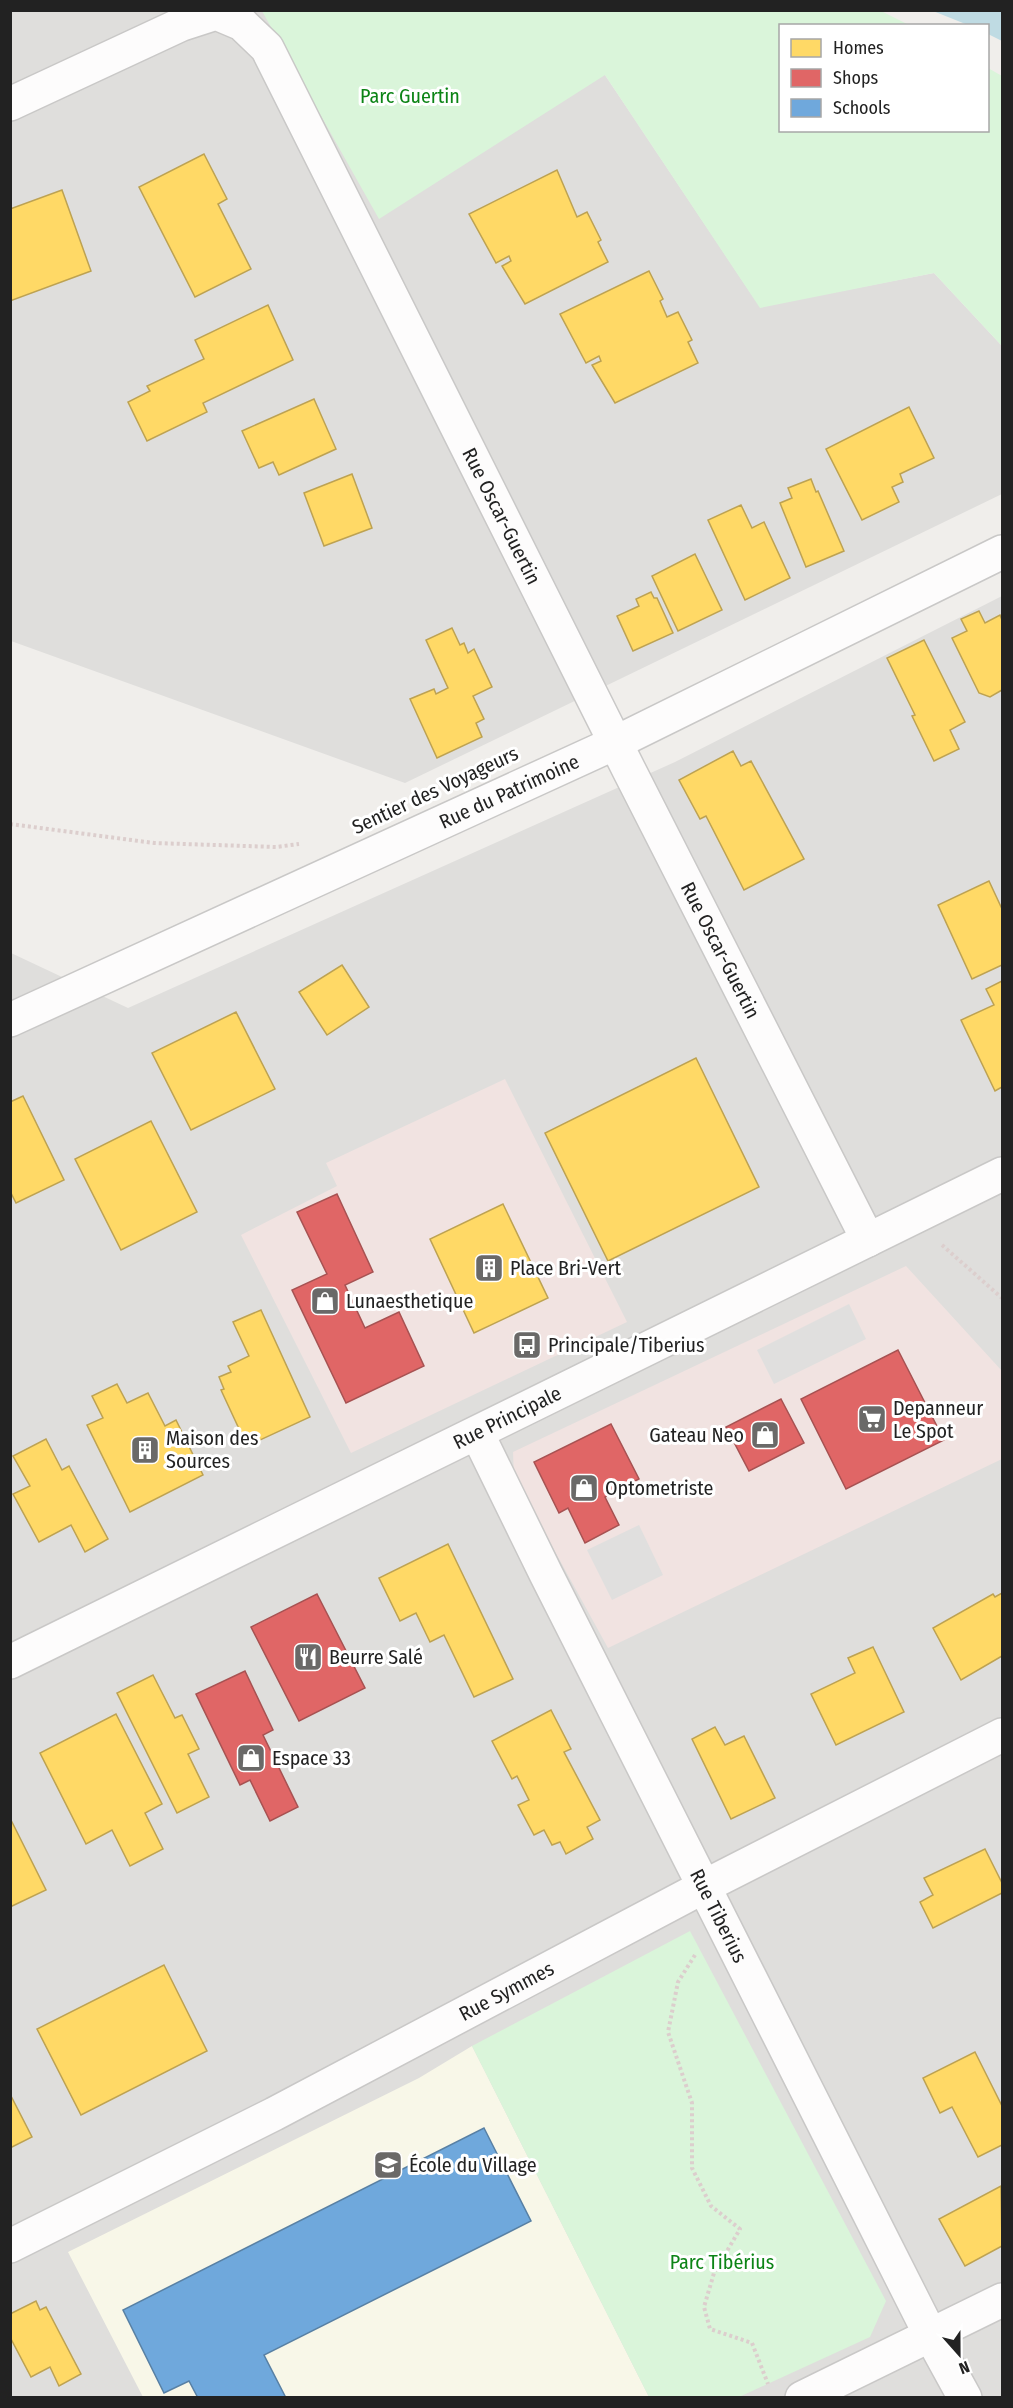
<svg xmlns="http://www.w3.org/2000/svg" width="1013" height="2408" viewBox="0 0 1013 2408" font-family="'Fira Sans Condensed',sans-serif">
<rect width="100%" height="100%" fill="#f0eeeb"/>
<g fill="#dfdedc">
<polygon points="10,11 497,11 605,75 760,307 934,273 1002,346 1002,494 405,783 11,641"/>
<polygon points="1002,596 1002,2397 11,2398 11,953 128,1008 675,762"/>
</g>
<g fill="#f1e3e1">
<polygon points="505,1079 627,1322 351,1453 241,1235 337,1186 326,1163"/>
<polygon points="906,1266 1002,1371 1002,1459 608,1648 514,1477 513,1452"/>
</g>
<polygon fill="#f8f7e8" points="472,2046 649,2397 143,2397 68,2252 419,2078"/>
<g fill="#daf5da">
<polygon points="262,11 881,11 909,25 780,26 780,130 988,130 988,68 1002,76 1002,346 934,273 760,308 605,75 379,219"/>
<polygon points="690,1931 886,2301 870,2337 739,2397 649,2397 472,2046"/>
</g>
<g fill="#e0dfde">
<polygon points="849,1304 866,1339 774,1384 757,1350"/>
<polygon points="639,1525 663,1575 612,1600 587,1550"/>
</g>
<polygon fill="#bfdbe3" points="933,11 1002,11 1002,41 988,34 988,26 968,25"/>
<g fill="#ffd966" stroke="#bda252" stroke-width="1.5">
<polygon points="204,154 227,199 218,204 251,269 195,297 139,187"/>
<polygon points="557,170 577,217 587,212 601,240 598,242 608,262 525,304 502,266 511,261 509,256 496,263 469,214"/>
<polygon points="62,190 91,271 10,301 10,209"/>
<polygon points="649,271 663,299 660,301 667,317 678,312 692,340 688,342 698,363 615,403 592,365 601,361 599,356 586,363 560,314"/>
<polygon points="268,305 293,360 203,403 207,412 147,441 128,402 150,391 147,386 204,359 195,340"/>
<polygon points="314,399 336,449 279,475 273,462 259,468 242,431"/>
<polygon points="909,407 934,458 900,474 903,482 892,487 899,502 862,520 826,449"/>
<polygon points="352,474 372,528 324,546 304,493"/>
<polygon points="811,479 816,492 818,491 844,551 806,567 780,503 792,498 788,488"/>
<polygon points="741,505 752,528 764,522 790,578 745,600 708,520"/>
<polygon points="695,554 722,610 678,631 652,576"/>
<polygon points="651,592 654,598 657,598 673,633 633,651 617,616 639,606 636,599"/>
<polygon points="979,611 985,623 1000,615 1002,620 1002,690 990,697 979,693 952,638 967,631 961,619"/>
<polygon points="452,628 460,645 464,643 468,653 474,649 492,687 473,696 484,719 476,723 482,737 437,758 410,699 434,689 436,694 448,688 426,640"/>
<polygon points="924,640 965,722 950,730 959,749 934,761 912,716 915,715 887,658"/>
<polygon points="733,751 741,766 751,761 804,859 744,890 706,816 700,819 679,780"/>
<polygon points="989,881 1002,909 1002,965 972,979 938,905"/>
<polygon points="342,965 369,1007 327,1035 299,992"/>
<polygon points="1002,981 1002,1087 995,1091 961,1020 994,1005 986,989"/>
<polygon points="236,1012 275,1089 191,1130 152,1053"/>
<polygon points="696,1058 759,1187 608,1261 545,1133"/>
<polygon points="23,1096 64,1180 16,1203 10,1191 10,1102"/>
<polygon points="151,1121 197,1212 121,1250 75,1159"/>
<polygon points="503,1204 548,1298 474,1333 430,1239"/>
<polygon points="261,1310 310,1417 247,1446 221,1390 224,1389 219,1377 231,1372 228,1366 249,1356 233,1322"/>
<polygon points="117,1384 127,1403 148,1393 165,1426 176,1420 203,1475 130,1512 87,1425 103,1418 92,1396"/>
<polygon points="46,1439 62,1470 69,1466 108,1539 85,1552 71,1525 39,1542 13,1494 30,1486 13,1456"/>
<polygon points="448,1544 513,1679 474,1697 444,1635 430,1642 416,1613 400,1621 379,1578"/>
<polygon points="1002,1593 1002,1656 961,1680 933,1628 993,1594 995,1597"/>
<polygon points="873,1647 904,1712 836,1745 811,1694 855,1673 848,1658"/>
<polygon points="153,1675 175,1718 182,1715 199,1749 188,1754 209,1797 177,1813 117,1693"/>
<polygon points="551,1710 571,1749 564,1752 600,1820 587,1827 593,1839 566,1854 560,1842 552,1845 544,1830 534,1835 518,1805 529,1800 517,1776 512,1779 492,1741"/>
<polygon points="116,1714 162,1804 145,1813 163,1849 130,1866 112,1830 86,1844 40,1753"/>
<polygon points="715,1727 725,1745 744,1736 775,1798 731,1819 692,1739"/>
<polygon points="10,1818 46,1890 10,1907"/>
<polygon points="985,1849 1002,1883 1002,1893 933,1928 920,1902 933,1895 924,1878"/>
<polygon points="164,1965 207,2051 81,2115 37,2029"/>
<polygon points="975,2052 1002,2106 1002,2145 978,2157 952,2107 940,2113 923,2078"/>
<polygon points="10,2094 32,2137 10,2148"/>
<polygon points="1001,2186 1002,2246 965,2266 939,2219"/>
<polygon points="36,2301 40,2310 46,2307 81,2374 59,2386 50,2367 31,2377 10,2337 10,2314"/>
</g>
<g fill="#e06666" stroke="#a75252" stroke-width="1.5">
<polygon points="337,1194 373,1272 345,1285 365,1328 399,1312 424,1366 346,1403 292,1290 327,1274 297,1212"/>
<polygon points="898,1350 944,1440 846,1489 801,1399"/>
<polygon points="781,1399 804,1443 749,1471 726,1427"/>
<polygon points="611,1424 639,1479 605,1497 619,1525 585,1543 568,1508 559,1513 534,1462"/>
<polygon points="317,1594 365,1688 299,1721 251,1627"/>
<polygon points="245,1671 273,1730 263,1735 298,1807 270,1821 250,1780 240,1785 196,1694"/>
</g>
<polygon fill="#6fa8dc" stroke="#5880a4" stroke-width="1.5" points="484,2128 531,2221 264,2355 286,2398 198,2398 189,2381 164,2393 123,2310"/>
<g fill="none" stroke-linecap="round" stroke-linejoin="round">
<g stroke="#c9c8c7" stroke-width="36">
<g id="minor">
<path id="s1" d="M 10,104 L 182,24 L 216,13 L 242,24 L 267,48 L 629,770 L 868,1240"/>
<path id="s2" d="M 10,1020 L 615,743 L 1002,552"/>
<path id="s3" d="M 477,1433 L 546,1574 L 931,2336 L 965,2398"/>
<path id="s4" d="M 10,1662 L 1002,1174"/>
<path id="s5" d="M 10,2246 L 274,2114 L 705,1886 L 1002,1735"/>
<polyline points="802,2398 1002,2300"/>
</g>
</g>
<g stroke="#dccecd" stroke-width="4" stroke-dasharray="3 3" stroke-linecap="butt">
<polyline points="10,824 154,843 276,847 299,844"/>
<polyline points="942,1245 1002,1298"/>
<polyline points="695,1955 678,1982 668,2032 692,2103 692,2168 711,2206 740,2229 714,2273 704,2307 710,2329 752,2343 768,2384"/>
</g>
<use href="#minor" stroke="#fdfcfc" stroke-width="33"/>
</g>
<defs>
<g id="building-square" transform="scale(1.5)"><rect x="-9" y="-9" width="18" height="18" rx="4" fill="#6a6968" stroke="#fff"/><path d="M-4-6H4V6H1V3H-1V6H-4ZM-2.5-4.3h1.7v1.8h-1.7ZM.8-4.3h1.7v1.8H.8ZM-2.5-1h1.7V.8h-1.7ZM.8-1h1.7V.8H.8Z" fill="#fff"/></g>
<g id="shop-square" transform="scale(1.5)"><rect x="-9" y="-9" width="18" height="18" rx="4" fill="#6a6968" stroke="#fff"/><path d="M-5-2.5h2.3a2.7 3.5 0 0 1 5.4 0H5L5.5 6h-11ZM-1.5-2.5h3a1.5 2.3 0 0 0-3 0Z" fill="#fff"/></g>
<g id="bus-square" transform="scale(1.5)"><rect x="-9" y="-9" width="18" height="18" rx="4" fill="#6a6968" stroke="#fff"/><path d="M-5-6H5V4H4V6H2V4H-2V6H-4V4H-5ZM-3.5-4V0h7V-4ZM-3.5 1.2v1.5H-2V1.2ZM2 1.2v1.5H3.5V1.2Z" fill="#fff"/></g>
<g id="supermarket-square" transform="scale(1.5)"><rect x="-9" y="-9" width="18" height="18" rx="4" fill="#6a6968" stroke="#fff"/><path d="M-6-5.5h2.5l.6 2H6L4.5 2H-2.5L-4.4-4H-6ZM-1.5 3.2a1.3 1.3 0 1 0 .1 0ZM3 3.2a1.3 1.3 0 1 0 .1 0Z" fill="#fff"/></g>
<g id="restaurant-square" transform="scale(1.5)"><rect x="-9" y="-9" width="18" height="18" rx="4" fill="#6a6968" stroke="#fff"/><path d="M-5-6h1v4h1v-4h1v4h1v-4h1v5L-1.5 .5V6h-2V.5L-5-1ZM5-6V6H3V1.5H1.5Q1.5-4 5-6Z" fill="#fff"/></g>
<g id="school-square" transform="scale(1.5)"><rect x="-9" y="-9" width="18" height="18" rx="4" fill="#6a6968" stroke="#fff"/><path d="M0-5L7-2L0 1L-7-2ZM-4 1L0 2.5L4 1V4Q0 6-4 4Z" fill="#fff"/></g>
</defs>
<g fill-rule="evenodd">
<use href="#building-square" x="489" y="1268"/>
<use href="#shop-square" x="325" y="1301"/>
<use href="#bus-square" x="527" y="1345"/>
<use href="#supermarket-square" x="872" y="1419"/>
<use href="#shop-square" x="765" y="1435"/>
<use href="#building-square" x="145" y="1450"/>
<use href="#shop-square" x="584" y="1488"/>
<use href="#restaurant-square" x="308" y="1657"/>
<use href="#shop-square" x="251" y="1758"/>
<use href="#school-square" x="388" y="2165"/>
</g>
<g text-anchor="middle" stroke-width="6" stroke-linejoin="round" paint-order="stroke">
<g font-size="20" fill="#0c8416" stroke="#fff">
<text x="410" y="103">Parc Guertin</text>
<text x="722" y="2269">Parc Tibérius</text>
</g>
<g font-size="20" fill="#222" stroke="#fff">
<text dy="7" stroke="none"><textPath href="#s1" startOffset="812">Rue Oscar-Guertin</textPath></text>
<text transform="translate(435 790) rotate(-25)" y="7">Sentier des Voyageurs</text>
<text dy="7" stroke="none"><textPath href="#s2" startOffset="549">Rue du Patrimoine</textPath></text>
<text dy="7" stroke="none"><textPath href="#s1" startOffset="1298">Rue Oscar-Guertin</textPath></text>
<text dy="7" stroke="none"><textPath href="#s4" startOffset="554">Rue Principale</textPath></text>
<text dy="7" stroke="none"><textPath href="#s3" startOffset="540">Rue Tiberius</textPath></text>
<text dy="7" stroke="none"><textPath href="#s5" startOffset="558">Rue Symmes</textPath></text>
</g>
<g font-size="20" fill="#222" stroke="#fff" text-anchor="start">
<text x="510" y="1275">Place Bri-Vert</text>
<text x="346" y="1308">Lunaesthetique</text>
<text x="548" y="1352">Principale/Tiberius</text>
<text x="893" y="1415">Depanneur<tspan x="893" dy="23">Le Spot</tspan></text>
<text x="744" y="1442" text-anchor="end">Gateau Neo</text>
<text x="166" y="1445">Maison des<tspan x="166" dy="23">Sources</tspan></text>
<text x="605" y="1495">Optometriste</text>
<text x="329" y="1664">Beurre Salé</text>
<text x="272" y="1765">Espace 33</text>
<text x="409" y="2172">École du Village</text>
</g>
</g>
<rect width="1013" height="2408" fill="none" stroke="#222222" stroke-width="24"/>
<rect x="779" y="24" width="210" height="108" fill="#ffffff" stroke="#a7a7a7" stroke-width="1.5"/>
<rect x="791" y="39" width="30" height="18" fill="#ffd966" stroke="#a7a7a7" stroke-width="1.5"/>
<text x="833" y="54" font-size="18" fill="#222222">Homes</text>
<rect x="791" y="69" width="30" height="18" fill="#e06666" stroke="#a7a7a7" stroke-width="1.5"/>
<text x="833" y="84" font-size="18" fill="#222222">Shops</text>
<rect x="791" y="99" width="30" height="18" fill="#6fa8dc" stroke="#a7a7a7" stroke-width="1.5"/>
<text x="833" y="114" font-size="18" fill="#222222">Schools</text>
<g transform="translate(959 2354) rotate(159)" stroke="#ffffff" stroke-width="4.5" paint-order="stroke">
<path d="M0-4.5L10 22L0 15L-10 22Z" fill="#222222"/>
<text y="-9" font-size="16" font-weight="bold" text-anchor="middle" fill="#222222">N</text>
</g>
</svg>
